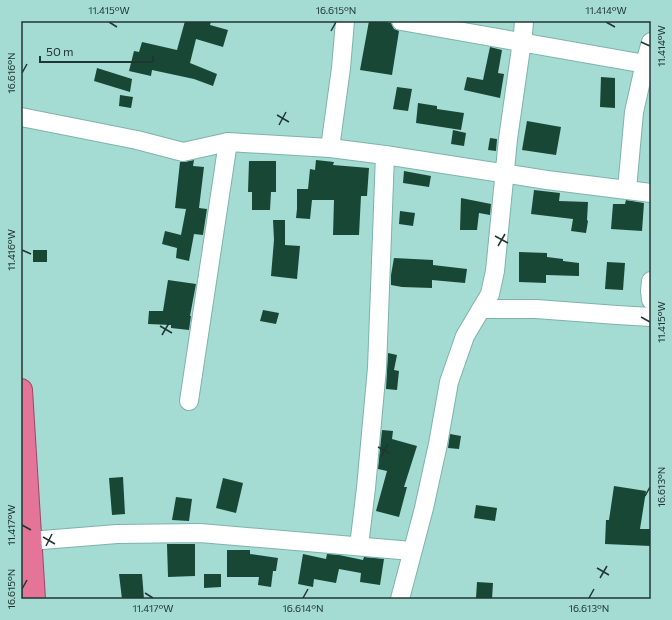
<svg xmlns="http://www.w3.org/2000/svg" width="672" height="620" viewBox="0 0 672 620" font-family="Commissioner,sans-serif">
<rect width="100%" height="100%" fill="#a4dbd2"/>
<g fill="#194735">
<polygon points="185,21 211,21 210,25 228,30 223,47 196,39 190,63 217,74 213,86 194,79 152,70 151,76 129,71 134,51 139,52 142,42 177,50"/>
<polygon points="369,21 380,21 391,23 394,29 399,31 392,75 360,70"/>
<polygon points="490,47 502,50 498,73 504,74 500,98 464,90 467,77 483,80"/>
<polygon points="97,68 132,79 130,92 94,81"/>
<polygon points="601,77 615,78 615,108 600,107"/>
<polygon points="397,87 412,89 408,111 393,109"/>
<polygon points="120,95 133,97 131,108 119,106"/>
<polygon points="418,103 437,106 437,109 464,113 461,130 416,123"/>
<polygon points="527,121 561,127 556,155 522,150"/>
<polygon points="453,130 466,133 464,146 451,144"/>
<polygon points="490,138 497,139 496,151 488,150"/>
<polygon points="194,160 193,166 204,167 199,208 207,209 203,235 194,234 189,261 176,258 177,248 162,244 165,231 181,235 186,209 175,208 180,162 185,162"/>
<polygon points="316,160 334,162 333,165 369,168 367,196 361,196 359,235 333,235 334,200 312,200 310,219 296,218 297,209 297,189 308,189 310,169 315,170"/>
<polygon points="249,161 276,161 276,192 271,192 270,210 252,210 252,192 248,192"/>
<polygon points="404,171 431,176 429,187 403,183"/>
<polygon points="534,190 560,193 559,201 588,202 587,220 588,221 586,233 571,231 573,219 531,214"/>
<polygon points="461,198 491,204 490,215 479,213 477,230 460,230"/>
<polygon points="626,200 644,203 642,231 611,229 613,204 625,204"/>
<polygon points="400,211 415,213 413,226 399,224"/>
<polygon points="273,220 285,220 285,245 300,246 297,279 271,276 274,240"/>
<rect x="33" y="250" width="14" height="12"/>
<polygon points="519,252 547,253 547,257 563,259 563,261 579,263 579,276 546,275 546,283 519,282"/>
<polygon points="394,258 433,260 433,265 467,269 465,283 432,280 432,288 402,287 391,285 391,275"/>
<polygon points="607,262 625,263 623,290 605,289"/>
<polygon points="168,280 196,284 190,316 191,316 189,330 171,328 171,325 148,324 149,311 163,311"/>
<polygon points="263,310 279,313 276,324 260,321"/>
<polygon points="388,353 397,355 394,370 399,371 397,390 386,389"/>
<polygon points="382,430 393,431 392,439 417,446 404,487 407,487 399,517 376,511 387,471 378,469"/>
<polygon points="450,434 461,436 459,449 448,448"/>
<polygon points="123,477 125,514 112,515 109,478"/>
<polygon points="223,478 243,483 236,513 216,508"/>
<polygon points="614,486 646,491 640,529 651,529 651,546 605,544 606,520 609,520"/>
<polygon points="176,497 192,499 189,521 172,520"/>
<polygon points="476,505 497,508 495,521 474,518"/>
<polygon points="167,544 195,544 195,576 168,577"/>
<polygon points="227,550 250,550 250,554 278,558 276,571 273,571 271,587 258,585 259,577 227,577"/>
<polygon points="303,554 326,559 327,554 339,555 363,560 364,557 384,559 380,585 360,582 361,573 339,569 336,583 314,579 313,587 298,584"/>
<polygon points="119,574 142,574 144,599 122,599"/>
<polygon points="204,574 221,574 221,587 204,588"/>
<polygon points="477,582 493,583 492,599 476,598"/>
</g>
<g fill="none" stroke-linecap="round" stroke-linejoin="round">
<g stroke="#7eb3ab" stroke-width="20">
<g id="minor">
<polyline points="401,21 651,65"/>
<polyline points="21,117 137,140 183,152 228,142 330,148 385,155 547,180 651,193"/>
<polyline points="330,148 341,68 345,21"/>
<polyline points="627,189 634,112 645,63 651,42"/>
<polyline points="651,281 650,291 651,300"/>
<polyline points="481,309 536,309 617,315 651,317"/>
<polyline points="189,401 228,142"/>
<polyline points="30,541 117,534 200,533 412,551"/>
<polyline points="359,546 366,488 377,368 385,155"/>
<polyline points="400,599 424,508 438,444 449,382 465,336 490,294 495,271 508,139 523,34 524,21"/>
</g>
</g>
<g stroke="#9b4864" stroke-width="24">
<polyline id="trunk" points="21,390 34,599"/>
</g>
<use href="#minor" stroke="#fff" stroke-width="18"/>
<use href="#trunk" stroke="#e47498" stroke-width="22"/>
</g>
<path fill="none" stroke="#203633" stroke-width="1.5" d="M 109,22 L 117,27M 606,22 L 615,27M 331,31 L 336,22M 641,42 L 650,46M 22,73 L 27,64M 277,115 L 289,122M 279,125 L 286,112M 495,236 L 508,243M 498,246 L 505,234M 22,250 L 31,254M 641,317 L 650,322M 160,326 L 172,333M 162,335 L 169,323M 378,447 L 391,454M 381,457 L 388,444M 645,496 L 650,487M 22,525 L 31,530M 43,537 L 55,544M 46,546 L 52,534M 597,568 L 609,575M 600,578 L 607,566M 22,589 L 27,580M 145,593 L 153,598M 303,598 L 308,589M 589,598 L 594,589"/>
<rect width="672" height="620" fill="none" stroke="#a4dbd2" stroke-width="44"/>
<path d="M40 56v6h113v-6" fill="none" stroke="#203633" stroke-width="2"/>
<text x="46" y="56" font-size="12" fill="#203633" stroke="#a4dbd2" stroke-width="3" paint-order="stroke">50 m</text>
<rect x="22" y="22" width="628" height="576" fill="none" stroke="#203633" stroke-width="1.5"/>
<g font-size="10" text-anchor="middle" fill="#203633">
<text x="109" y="14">11.415°W</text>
<text x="336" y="14">16.615°N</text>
<text x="606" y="14">11.414°W</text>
<text transform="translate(661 46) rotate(-90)" y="4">11.414°W</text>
<text transform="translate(11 73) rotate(-90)" y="4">16.616°N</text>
<text transform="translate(11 250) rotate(-90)" y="4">11.416°W</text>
<text transform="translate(661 322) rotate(-90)" y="4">11.415°W</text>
<text transform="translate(661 487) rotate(-90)" y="4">16.613°N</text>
<text transform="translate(11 525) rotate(-90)" y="4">11.417°W</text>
<text transform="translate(11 589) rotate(-90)" y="4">16.615°N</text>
<text x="153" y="612">11.417°W</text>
<text x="303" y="612">16.614°N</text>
<text x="589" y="612">16.613°N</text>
</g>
</svg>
